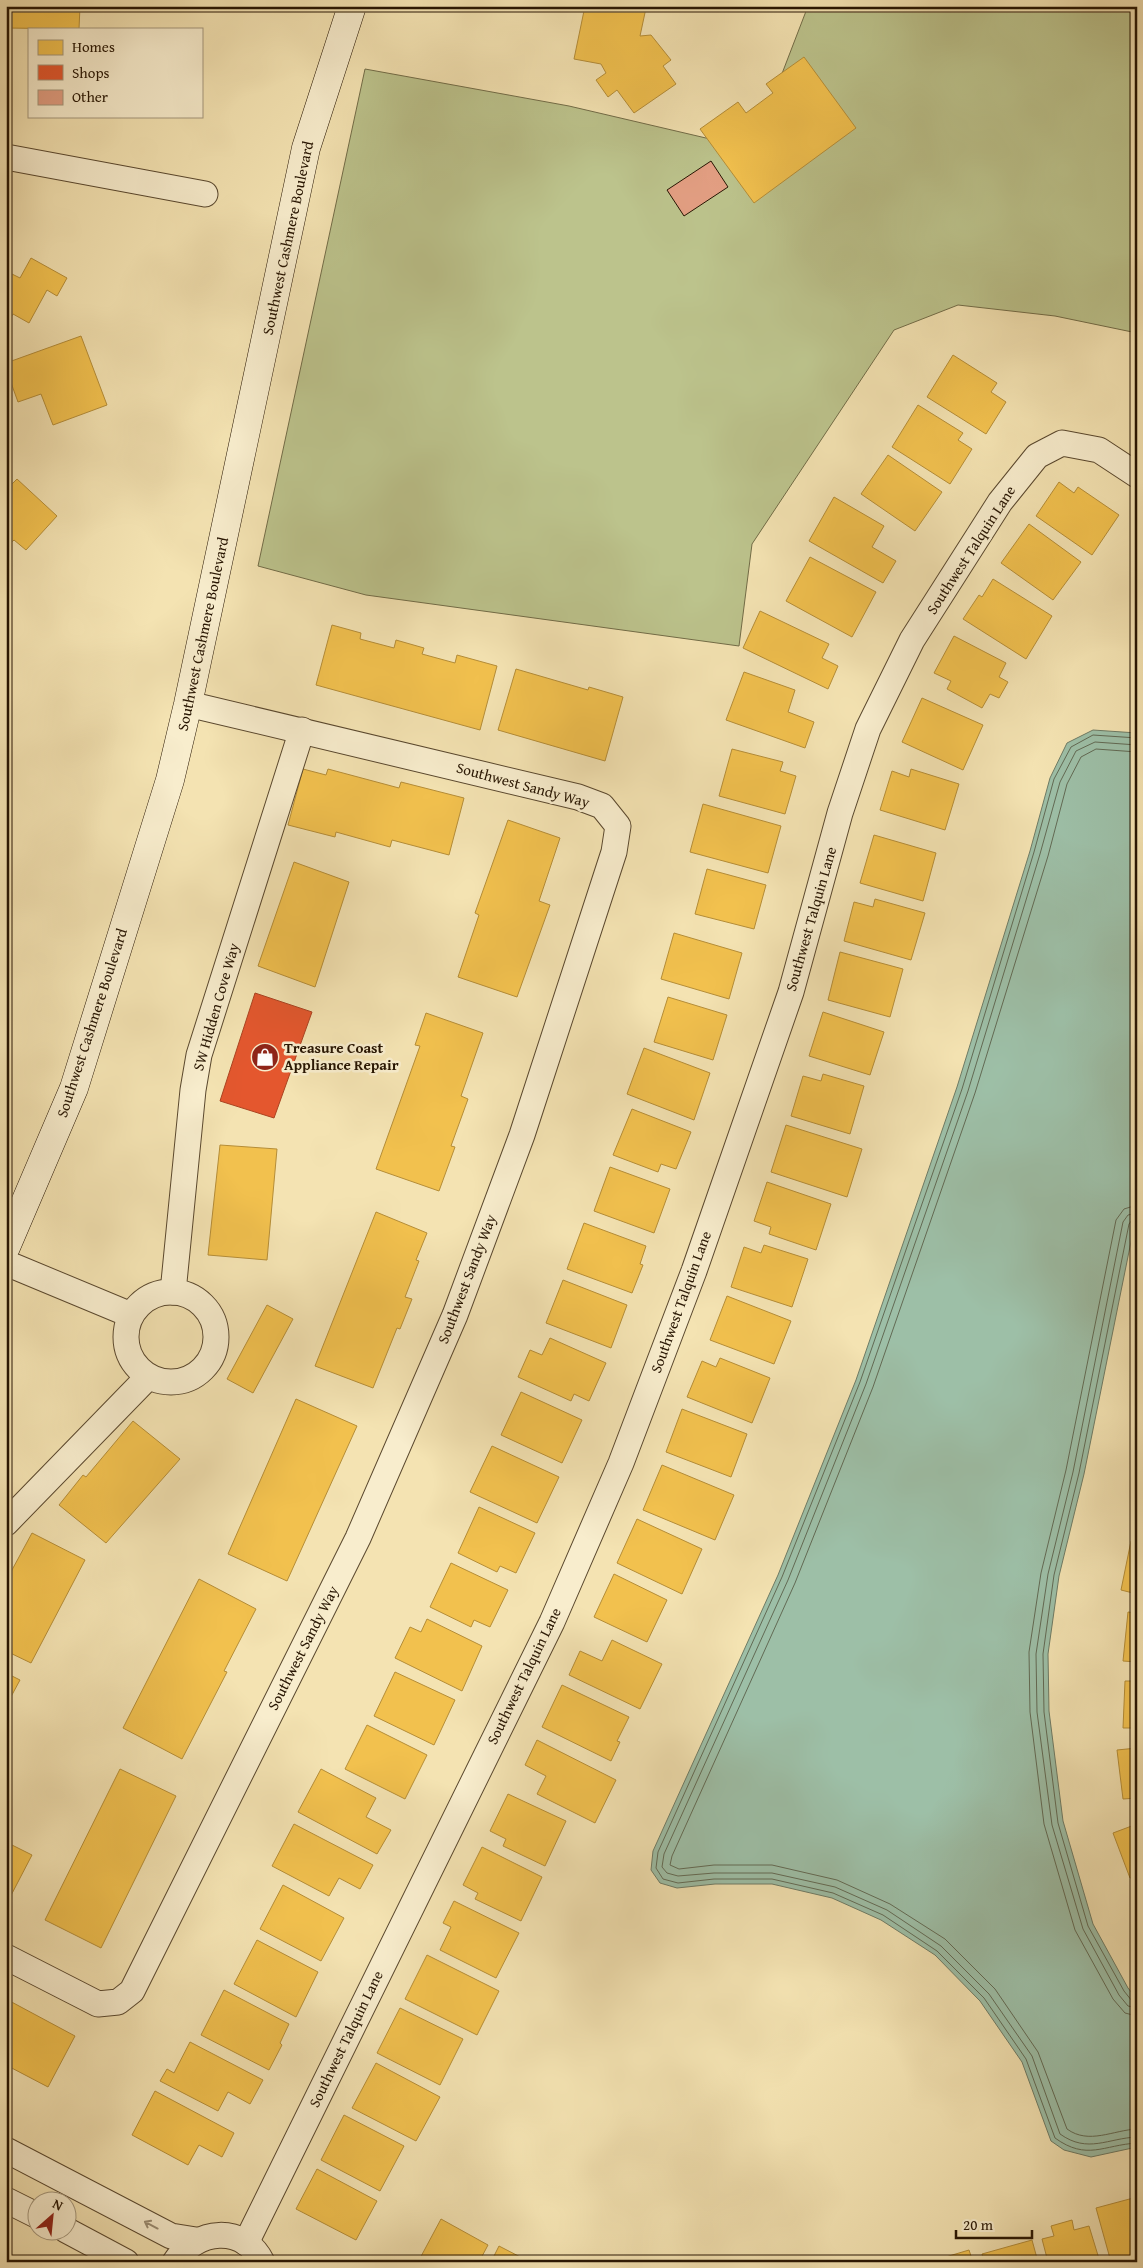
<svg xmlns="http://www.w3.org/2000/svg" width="1143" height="2268" viewBox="0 0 1143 2268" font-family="'Gentium Book Plus',serif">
<rect width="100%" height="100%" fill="#f4e3b2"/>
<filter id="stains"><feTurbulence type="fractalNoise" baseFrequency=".004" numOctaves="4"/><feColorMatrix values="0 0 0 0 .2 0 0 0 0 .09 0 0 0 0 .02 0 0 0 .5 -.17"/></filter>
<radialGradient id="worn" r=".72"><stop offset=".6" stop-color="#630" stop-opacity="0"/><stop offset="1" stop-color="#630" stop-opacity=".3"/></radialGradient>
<polygon fill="#bcc38c" stroke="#726c47" points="808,6 1137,6 1137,333 1055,316 958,305 894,330 752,544 739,646 366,595 258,566 365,69 569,106 753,149"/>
<polygon fill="#9dbfa7" stroke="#6e7b65" points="1093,730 1137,733 1137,1212 1084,1474 1059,1576 1048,1654 1049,1711 1063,1821 1093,1924 1128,1988 1137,1999 1137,2147 1091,2157 1064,2150 1051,2141 1022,2062 980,2001 935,1955 881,1920 832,1898 772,1884 715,1884 677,1888 660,1883 651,1870 653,1851 778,1575 856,1380 957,1087 1030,851 1050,778 1067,743"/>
<g fill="#f2c14e" stroke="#b58d37">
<polygon points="7,6 80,6 79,29 7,28"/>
<polygon points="585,6 636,6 646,8 640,36 651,35 671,60 663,66 676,84 634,113 617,90 608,97 596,80 606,73 601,64 574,59"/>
<polygon points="804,57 856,128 754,203 700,129 738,102 746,113 773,93 766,84"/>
<polygon points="31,258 67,278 57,296 47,290 29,323 13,314 6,327 6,271 20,278"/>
<polygon points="81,336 107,405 53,425 41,394 18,402 6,369 6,363"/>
<polygon points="953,355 997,383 991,392 1006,402 986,434 927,397"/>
<polygon points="1137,404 1137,415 1132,411"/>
<polygon points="918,405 963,433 958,440 972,449 950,484 892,447"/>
<polygon points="888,455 942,492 915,531 861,494"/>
<polygon points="17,479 57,516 26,550 14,540 6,548 6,490"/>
<polygon points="1059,482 1074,493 1078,487 1119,515 1092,555 1036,516"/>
<polygon points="834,497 884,526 872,547 896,561 883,583 809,541"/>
<polygon points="1029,524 1081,562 1053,600 1001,563"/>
<polygon points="810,557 876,592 852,637 786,601"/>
<polygon points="993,579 1052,616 1026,659 963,619 979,595 982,597"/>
<polygon points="760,611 829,644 822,658 838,666 828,689 743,648"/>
<polygon points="332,625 361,633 360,639 394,648 396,640 424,648 422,654 455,663 457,655 497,666 480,730 316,685"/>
<polygon points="954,636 1006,663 999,677 1008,682 999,698 990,694 982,708 947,689 951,681 934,673"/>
<polygon points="516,669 588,690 589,687 623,697 605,761 498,730"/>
<polygon points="744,672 795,690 788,712 814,722 805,748 726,720"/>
<polygon points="922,698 983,725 963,770 902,742"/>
<polygon points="732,749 783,762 780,771 796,776 785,814 719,796"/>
<polygon points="303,769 326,775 328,769 399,788 401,782 464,798 449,855 392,840 390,847 336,832 335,837 288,825"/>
<polygon points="911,769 959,784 945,830 880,810 892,771 909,777"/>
<polygon points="703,804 781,826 768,873 690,852"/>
<polygon points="508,820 560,838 539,901 550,905 517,997 458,977 479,915 475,913"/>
<polygon points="874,835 936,853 923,901 860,883"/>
<polygon points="294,862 349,882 315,987 258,966"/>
<polygon points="707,869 766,885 754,929 695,914"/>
<polygon points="875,899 925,913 911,960 844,941 854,902 873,907"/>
<polygon points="674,933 742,953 729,999 661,979"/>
<polygon points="840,952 903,969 890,1017 828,1000"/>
<polygon points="668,997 727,1015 713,1060 654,1042"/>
<polygon points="823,1012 884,1032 870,1075 809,1056"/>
<polygon points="426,1013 483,1033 461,1096 468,1099 451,1146 455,1147 439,1191 376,1169 420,1046 415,1045"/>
<polygon points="644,1048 710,1073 694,1120 627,1094"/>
<polygon points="823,1074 864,1086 850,1134 791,1116 803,1076 821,1081"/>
<polygon points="632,1109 691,1132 676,1169 661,1164 658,1172 613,1155"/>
<polygon points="786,1125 862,1149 847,1197 771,1172"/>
<polygon points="220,1145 277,1149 267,1260 208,1255"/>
<polygon points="610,1167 670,1189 654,1233 594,1211"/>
<polygon points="767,1182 831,1204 816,1250 769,1234 771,1227 754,1221"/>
<polygon points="376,1212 427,1233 416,1260 419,1261 405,1297 412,1299 400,1329 397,1328 373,1388 315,1366"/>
<polygon points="584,1223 646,1246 640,1264 643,1265 632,1293 567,1269"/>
<polygon points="764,1245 808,1259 792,1307 731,1287 744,1247 761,1253"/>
<polygon points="563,1280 627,1305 611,1348 546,1323"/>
<polygon points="727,1296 791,1321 774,1364 710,1340"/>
<polygon points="267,1305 293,1319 253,1393 227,1379"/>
<polygon points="550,1338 606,1363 589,1401 574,1394 571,1401 518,1377 530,1350 542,1355"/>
<polygon points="720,1358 770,1378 752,1423 687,1397 702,1361 716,1367"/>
<polygon points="521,1392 582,1420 562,1463 501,1435"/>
<polygon points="296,1399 357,1426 287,1581 228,1554"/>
<polygon points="682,1409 747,1434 731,1477 666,1452"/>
<polygon points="133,1421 180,1459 106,1543 59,1505 83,1475 86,1477"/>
<polygon points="492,1446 559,1477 537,1523 470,1492"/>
<polygon points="662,1465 734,1495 715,1540 643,1510"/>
<polygon points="479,1507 535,1533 516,1573 500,1566 497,1572 458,1553"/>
<polygon points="637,1519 702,1549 682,1594 617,1563"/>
<polygon points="32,1533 85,1560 31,1663 6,1651 6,1581"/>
<polygon points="1131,1541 1137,1542 1137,1594 1121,1590"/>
<polygon points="451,1563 508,1590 490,1627 474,1620 471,1627 430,1607"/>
<polygon points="614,1574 667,1600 647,1642 594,1617"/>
<polygon points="199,1579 256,1609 224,1671 227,1672 182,1759 123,1728"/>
<polygon points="1128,1612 1137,1613 1137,1662 1123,1661"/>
<polygon points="427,1619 482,1646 462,1691 395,1658 410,1627 421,1632"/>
<polygon points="612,1640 662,1664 640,1709 569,1675 580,1651 602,1661"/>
<polygon points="395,1672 455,1700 434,1745 374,1716"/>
<polygon points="6,1673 20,1680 6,1706"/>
<polygon points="1125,1681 1137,1681 1137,1728 1123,1728"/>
<polygon points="562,1685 629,1717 617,1741 620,1742 611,1761 542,1727"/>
<polygon points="367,1725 427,1755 405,1799 345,1769"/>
<polygon points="537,1740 616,1780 595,1823 537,1794 546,1776 525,1765"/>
<polygon points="1137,1748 1137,1798 1123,1799 1117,1750"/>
<polygon points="120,1769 176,1796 101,1948 45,1920"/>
<polygon points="321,1769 376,1798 366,1817 391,1830 377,1854 298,1812"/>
<polygon points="508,1794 566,1821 545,1866 503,1846 506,1839 490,1831"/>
<polygon points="294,1824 373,1865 360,1889 339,1878 329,1896 272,1866"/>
<polygon points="1137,1824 1137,1876 1130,1878 1113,1833"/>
<polygon points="6,1842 32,1855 6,1905"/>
<polygon points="482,1847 542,1877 521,1921 475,1899 478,1893 463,1885"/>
<polygon points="283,1885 344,1918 321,1961 260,1929"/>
<polygon points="454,1901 519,1933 496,1978 440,1950 451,1927 443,1923"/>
<polygon points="257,1940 318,1972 296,2017 234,1984"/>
<polygon points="427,1955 499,1991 477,2035 405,1999"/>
<polygon points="224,1990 289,2024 280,2043 282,2045 269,2070 201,2035"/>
<polygon points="6,1999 75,2036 48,2087 6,2065"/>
<polygon points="400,2008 463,2039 440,2085 377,2053"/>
<polygon points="190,2042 263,2080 250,2104 228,2092 218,2111 160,2081 167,2069 174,2073"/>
<polygon points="376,2063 440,2097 416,2141 352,2108"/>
<polygon points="155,2091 234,2133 222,2157 199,2145 188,2165 132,2135"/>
<polygon points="344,2115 404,2146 380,2191 321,2160"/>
<polygon points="317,2169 377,2201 356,2240 296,2209"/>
<polygon points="1137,2197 1137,2262 1111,2262 1096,2208"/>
<polygon points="441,2219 488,2245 479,2262 418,2262"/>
<polygon points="1072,2220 1074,2230 1089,2226 1100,2262 1048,2262 1042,2239 1054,2236 1051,2226"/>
<polygon points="1032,2240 1038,2262 984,2262 982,2254"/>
<polygon points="499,2246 530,2262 491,2262"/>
<polygon points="969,2250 973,2262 929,2262"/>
</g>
<polygon fill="#e4572e" stroke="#ab4321" points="255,993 312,1012 274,1118 220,1101"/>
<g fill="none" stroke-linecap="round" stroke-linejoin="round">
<g stroke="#626a54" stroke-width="1">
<path d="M 1137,738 L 1093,735 L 1071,747 L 1054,779 L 1034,852 L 962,1089 L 860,1382 L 782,1577 L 658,1852 L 656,1868 L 663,1879 L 678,1883 L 714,1879 L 772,1879 L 833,1893 L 883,1915 L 937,1951 L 984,1998 L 1026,2059 L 1055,2138 C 1087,2161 1103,2145 1137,2143"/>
<path d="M 1137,745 L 1095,742 L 1076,751 L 1060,782 L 1040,854 L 968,1091 L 866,1384 L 788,1580 L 664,1854 L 662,1867 L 667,1873 L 678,1876 L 714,1873 L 772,1873 L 835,1887 L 887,1910 L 941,1946 L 989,1994 L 1032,2056 L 1060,2134 C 1088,2154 1108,2138 1137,2137"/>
<path d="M 1137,752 L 1096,749 L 1081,757 L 1067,784 L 1048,856 L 975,1093 L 873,1387 L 795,1583 L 672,1856 L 670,1865 L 679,1869 L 714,1865 L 772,1865 L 837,1880 L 890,1904 L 945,1939 L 995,1989 L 1038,2052 L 1067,2129 C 1089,2145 1113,2130 1137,2129"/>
<polyline points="1137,1205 1124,1209 1116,1220 1066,1470 1041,1573 1029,1652 1030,1712 1044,1824 1075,1930 1113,1999 1125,2013 1137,2016"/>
<polyline points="1137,1213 1128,1215 1123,1222 1073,1472 1048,1574 1036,1654 1037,1712 1052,1825 1083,1929 1119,1995 1128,2006 1137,2008"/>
<polyline points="1137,1219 1132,1220 1129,1224 1079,1473 1054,1575 1043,1654 1044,1712 1058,1823 1088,1926 1124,1991 1132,2001 1137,2002"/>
</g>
</g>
<polygon fill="#e29e82" stroke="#271502" points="711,161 728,187 684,216 667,190"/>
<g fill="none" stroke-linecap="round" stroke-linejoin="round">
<g stroke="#5a482e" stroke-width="27">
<g id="street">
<polyline points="6,157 205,194"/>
<polyline points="6,1263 131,1315"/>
<polyline points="173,1292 193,1090 199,1055 302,730"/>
<circle cx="171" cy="1337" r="45"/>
<polyline points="6,1523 148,1377"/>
<polyline points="6,1957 98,2004 118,2002 132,1991 358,1538 455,1315 522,1135 614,852 618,826 602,806 578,797 188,704"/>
<polyline points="6,2150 171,2236 196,2240"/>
<polyline points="6,2200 38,2216"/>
<polyline points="66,2230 126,2262"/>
<polyline points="246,2243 552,1622 621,1463 694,1271 791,992 840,813 868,729 912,640 1000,502 1037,456 1062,443 1099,450 1137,475"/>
<path d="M 175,2262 C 196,2229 243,2224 262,2262"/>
</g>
</g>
<g stroke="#271502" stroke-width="29">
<polyline id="secondary" points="6,1247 74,1088 170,780 188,704 306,148 352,6"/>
</g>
<use href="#street" stroke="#f8edcd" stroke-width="25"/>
<use href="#secondary" stroke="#f8edcd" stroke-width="28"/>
</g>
<defs><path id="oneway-shaft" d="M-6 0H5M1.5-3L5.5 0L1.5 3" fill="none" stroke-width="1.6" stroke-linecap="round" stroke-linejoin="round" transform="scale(1.25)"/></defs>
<use stroke="#9a8c72" href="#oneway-shaft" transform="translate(151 2225) rotate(-152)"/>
<defs>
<g id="shop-disc" transform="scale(1.4375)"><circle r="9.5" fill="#8f2418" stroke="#f8edcd"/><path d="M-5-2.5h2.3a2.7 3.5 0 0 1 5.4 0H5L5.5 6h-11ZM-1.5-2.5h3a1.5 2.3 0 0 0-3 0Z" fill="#fff"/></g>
</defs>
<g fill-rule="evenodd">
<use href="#shop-disc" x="265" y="1057"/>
</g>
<g text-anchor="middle" stroke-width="5" stroke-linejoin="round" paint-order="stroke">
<g font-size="15" fill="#271502" stroke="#f8edcd">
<text transform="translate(288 238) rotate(-78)" y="5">Southwest Cashmere Boulevard</text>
<text transform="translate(971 550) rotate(-57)" y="5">Southwest Talquin Lane</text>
<text transform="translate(203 634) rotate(-78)" y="5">Southwest Cashmere Boulevard</text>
<text transform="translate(523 785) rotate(15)" y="5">Southwest Sandy Way</text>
<text transform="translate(811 919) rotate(-74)" y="5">Southwest Talquin Lane</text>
<text transform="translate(216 1007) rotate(-74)" y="5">SW Hidden Cove Way</text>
<text transform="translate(92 1023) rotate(-72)" y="5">Southwest Cashmere Boulevard</text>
<text transform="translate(467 1279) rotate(-69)" y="5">Southwest Sandy Way</text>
<text transform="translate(681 1302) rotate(-70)" y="5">Southwest Talquin Lane</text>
<text transform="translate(303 1648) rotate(-63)" y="5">Southwest Sandy Way</text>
<text transform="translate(524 1676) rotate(-64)" y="5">Southwest Talquin Lane</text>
<text transform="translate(346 2039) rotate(-64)" y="5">Southwest Talquin Lane</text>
</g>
<g font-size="15" font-weight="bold" fill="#271502" stroke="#f8edcd" text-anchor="start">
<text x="284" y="1053">Treasure Coast<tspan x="284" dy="17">Appliance Repair</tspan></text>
</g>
</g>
<rect width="1143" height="2268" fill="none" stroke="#f4e3b2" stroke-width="25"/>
<rect x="8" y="8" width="1128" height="2253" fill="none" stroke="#271502" stroke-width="2.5"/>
<rect x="12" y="12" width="1118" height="2243" fill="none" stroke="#271502"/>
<rect x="28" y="28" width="175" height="90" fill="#f8edcd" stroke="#a4977c"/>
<rect x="38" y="40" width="25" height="15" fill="#f2c14e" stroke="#a4977c"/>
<text x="72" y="52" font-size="15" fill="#271502">Homes</text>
<rect x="38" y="65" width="25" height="15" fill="#e4572e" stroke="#a4977c"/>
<text x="72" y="78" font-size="15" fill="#271502">Shops</text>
<rect x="38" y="90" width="25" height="15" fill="#e29e82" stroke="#a4977c"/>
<text x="72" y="102" font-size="15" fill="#271502">Other</text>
<g transform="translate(52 2216) rotate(27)"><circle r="24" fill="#f8edcd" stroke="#a4977c"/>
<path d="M0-4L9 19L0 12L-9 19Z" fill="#8f2418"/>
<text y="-8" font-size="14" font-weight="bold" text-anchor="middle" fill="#271502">N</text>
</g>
<path d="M956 2230v8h76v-8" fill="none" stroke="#271502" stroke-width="2.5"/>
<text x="963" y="2230" font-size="15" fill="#271502" stroke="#f8edcd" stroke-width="4" paint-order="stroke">20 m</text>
<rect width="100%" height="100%" filter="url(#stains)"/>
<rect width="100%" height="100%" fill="url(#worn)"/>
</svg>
